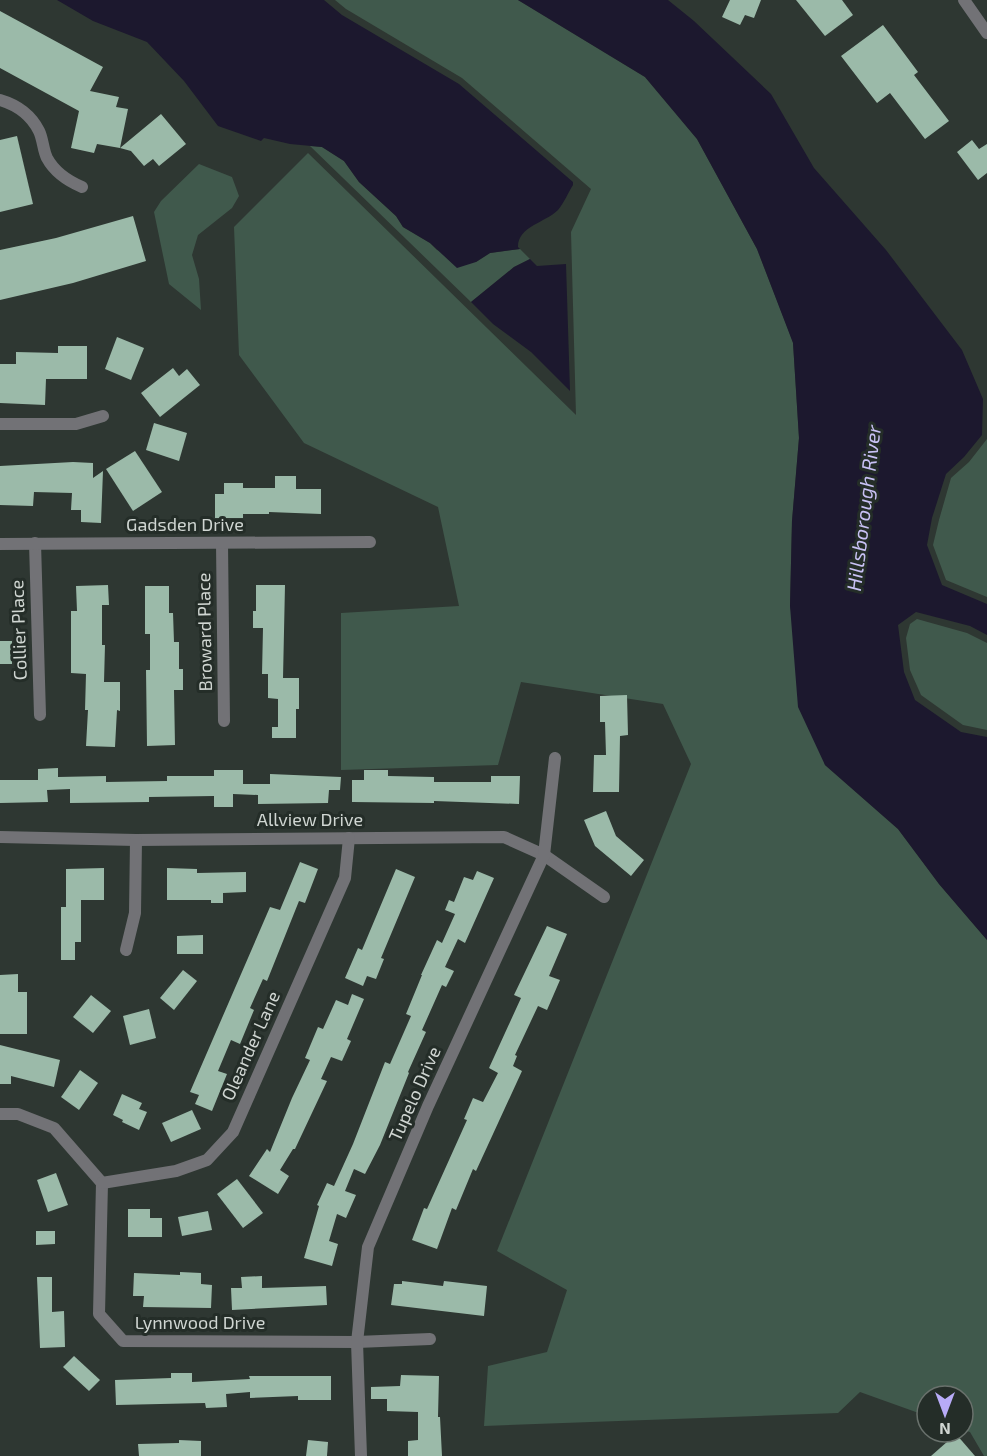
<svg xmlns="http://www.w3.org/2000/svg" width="987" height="1456" viewBox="0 0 987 1456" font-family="'Exo 2',sans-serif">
<rect width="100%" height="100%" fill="#2e3732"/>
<g fill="#40594c">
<polygon points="335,0 518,0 645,77 697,139 757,249 793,342 799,438 792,521 790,606 825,765 898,829 939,884 987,940 987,1456 984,1456 970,1432 963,1430 963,1396 927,1396 927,1416 860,1392 838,1413 484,1426 488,1366 547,1352 567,1290 497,1251 691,764 663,704 521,682 498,765 341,770 341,613 459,606 438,507 304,443 239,355 234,227 308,153 576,415 571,232 591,189 462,78 346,9"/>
<polygon points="310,146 322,147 344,161 359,182 396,216 403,227 430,243 437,250 476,262 490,253 520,249 530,259 514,267 471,302"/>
<polygon points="199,164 232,177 239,196 232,208 198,235 192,255 199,279 201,310 169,284 154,212 161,201"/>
<polygon points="987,439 987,597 946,580 933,545 939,520 951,478 969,462"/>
<polygon points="917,619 967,633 987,643 987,730 963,725 921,695 910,670 906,638 910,624"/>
</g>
<g fill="#1c182e">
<path d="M 57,0 L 324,0 L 342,15 L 459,84 L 573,182 L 573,185 C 568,193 564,203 558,210 C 545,223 518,226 518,247 L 520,249 L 490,253 L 476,262 L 457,268 L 430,243 L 403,227 L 396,216 L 359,182 L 344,161 L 322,147 L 290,144 L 264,138 L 261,141 L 218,126 L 184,81 L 147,42 L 93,21 Z"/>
<polygon points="518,0 668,0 694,21 771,94 814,168 886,250 962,350 983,399 982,435 964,457 946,474 932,518 927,545 942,585 987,604 987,635 970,626 916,612 898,625 904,672 915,700 961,732 987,737 987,940 939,884 898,829 825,765 798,707 790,606 792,521 799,438 793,343 757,249 697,139 645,77"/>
<polygon points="530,259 537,266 566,264 570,391 531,352 493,324 471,302 514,267"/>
</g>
<g fill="#9bbaa9">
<polygon points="730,0 761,0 754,18 745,15 740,25 722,17"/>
<polygon points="796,0 842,0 853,15 825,36"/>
<polygon points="0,11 103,67 90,91 119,97 116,107 128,109 120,148 97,144 94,153 71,148 79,111 0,68"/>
<polygon points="883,25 918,72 914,75 949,121 925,139 890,93 877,103 841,56"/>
<polygon points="161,114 186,144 159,166 153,159 144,166 131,151 120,148"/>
<polygon points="17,136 33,204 0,212 0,140"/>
<polygon points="972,140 979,149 987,144 987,173 978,180 957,152"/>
<polygon points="133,216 146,261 73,283 0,300 0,250 56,238"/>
<polygon points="117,337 144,348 131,380 105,369"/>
<polygon points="58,346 87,346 87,379 46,379 45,405 0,403 0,364 16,364 16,352 58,353"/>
<polygon points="173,368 179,376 187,369 200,385 160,417 141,393"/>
<polygon points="154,423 187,433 179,461 146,450"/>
<polygon points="135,451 162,492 133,511 106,469"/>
<polygon points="73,462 93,463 93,478 103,471 101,523 81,522 81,510 71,510 72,493 34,492 33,506 0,505 0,466"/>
<polygon points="275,476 296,476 296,489 321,489 321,514 269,512 269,514 243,514 243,518 215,518 215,494 224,494 224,483 243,483 243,488 275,488"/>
<polygon points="108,585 109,605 102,605 102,645 105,645 104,682 120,682 120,711 117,710 115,747 86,746 88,710 85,710 86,674 71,673 71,611 77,611 76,586"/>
<polygon points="256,585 285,585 283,678 299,678 299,709 296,709 296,738 272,738 272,727 278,727 278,699 268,698 268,674 262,674 263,628 253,628 253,611 256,611"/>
<polygon points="145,586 169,586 169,613 173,613 174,642 179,642 179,669 183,669 183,690 174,690 175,745 147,746 146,670 150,670 150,634 145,634"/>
<rect x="0" y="641" width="12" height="23"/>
<polygon points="627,695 628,735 620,736 619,792 593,792 594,755 606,755 605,722 600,722 600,696"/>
<polygon points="58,768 58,777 106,776 106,782 167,781 167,776 214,776 214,770 243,770 243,784 270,784 270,774 341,777 340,790 329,790 328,803 258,804 258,795 233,794 233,807 214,807 214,796 149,797 149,802 70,803 70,789 47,790 48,802 0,803 0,780 38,780 38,769"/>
<polygon points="364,770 388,770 388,776 434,777 434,782 491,782 491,776 520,776 519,804 434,801 434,803 352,802 352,780 364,780"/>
<polygon points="606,811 616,836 644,860 631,876 595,846 584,820"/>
<polygon points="300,862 318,869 305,903 299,901 267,981 263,979 250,1008 254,1010 240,1044 231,1040 218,1071 227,1074 212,1111 195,1104 199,1095 190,1092 270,907 280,910"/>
<polygon points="104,868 104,900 81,900 81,942 75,942 75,960 61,960 61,907 66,907 66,869"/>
<polygon points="167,868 197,869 197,873 246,872 246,892 223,893 223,903 211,903 211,900 167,900"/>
<polygon points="396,869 415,877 381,958 384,959 376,979 367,976 363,986 345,978 358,948 362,950"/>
<polygon points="477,871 494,878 465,943 458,939 445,967 454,971 446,987 442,985 422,1030 426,1032 408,1072 409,1073 380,1145 365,1174 354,1169 345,1191 356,1195 346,1218 337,1214 329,1241 338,1244 332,1266 304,1258 319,1206 317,1205 327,1183 334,1186 353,1144 385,1062 390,1064 411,1016 406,1014 422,975 421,975 437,940 442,943 455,914 445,910 449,900 454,902 464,877 473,880"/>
<polygon points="547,926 567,934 549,976 560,980 547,1010 538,1006 515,1055 517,1056 513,1066 522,1071 476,1171 473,1169 456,1210 452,1208 437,1249 412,1240 424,1208 427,1209 467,1120 464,1119 473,1098 483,1102 498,1073 489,1068 521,998 514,995"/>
<polygon points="203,935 203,954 177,954 177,936"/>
<polygon points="183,970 197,981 174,1010 160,998"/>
<polygon points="18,974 18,992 27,992 27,1034 0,1034 0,975"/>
<polygon points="352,994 364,999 347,1039 351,1041 342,1061 331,1057 321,1079 327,1081 295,1149 293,1149 280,1170 289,1176 278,1194 249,1176 267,1149 270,1152 292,1098 310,1060 305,1058 318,1027 323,1029 336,1000 348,1005"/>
<polygon points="91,995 111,1011 93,1033 73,1017"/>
<polygon points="149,1009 156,1038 130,1045 123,1016"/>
<polygon points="0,1045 60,1060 54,1087 11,1076 11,1084 0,1084"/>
<polygon points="80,1070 98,1083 79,1110 61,1097"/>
<polygon points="122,1094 142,1103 139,1109 147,1112 139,1130 122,1122 123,1120 113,1115"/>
<polygon points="192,1110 201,1129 171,1142 162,1123"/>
<polygon points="56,1173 68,1205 48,1212 37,1180"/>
<polygon points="237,1179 263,1213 243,1228 217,1194"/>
<polygon points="128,1209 150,1209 150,1218 162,1218 162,1237 128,1237"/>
<polygon points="208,1211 212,1230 182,1236 178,1217"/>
<polygon points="36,1231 55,1231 55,1244 36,1245"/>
<polygon points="180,1272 201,1273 201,1284 212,1285 211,1308 143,1307 144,1296 133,1296 134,1273 180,1275"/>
<polygon points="262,1276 262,1288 326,1286 327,1305 232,1310 231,1288 242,1288 241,1277"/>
<polygon points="37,1277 52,1277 52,1312 64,1311 65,1347 40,1348"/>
<polygon points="402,1281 443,1286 444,1281 487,1286 484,1316 391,1305 394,1284 402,1284"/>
<polygon points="74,1356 100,1380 89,1391 63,1367"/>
<polygon points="171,1373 192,1373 192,1382 250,1379 249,1376 331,1376 331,1400 298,1400 298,1396 250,1398 250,1392 226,1394 227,1407 206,1408 205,1403 116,1405 115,1380 171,1378"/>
<polygon points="401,1375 439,1376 438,1417 440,1417 442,1456 408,1456 408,1441 418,1440 418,1412 387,1411 387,1399 371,1399 371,1387 400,1386"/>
<polygon points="956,1434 975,1456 931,1456"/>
<polygon points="179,1440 201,1441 201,1456 139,1456 138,1444 179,1443"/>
<polygon points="308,1440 328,1442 327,1456 306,1456"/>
</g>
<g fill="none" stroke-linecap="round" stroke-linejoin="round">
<g stroke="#727276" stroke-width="12">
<polyline points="964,0 987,33"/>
<path d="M 0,100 C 17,105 31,115 39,131 C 43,139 43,150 47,158 C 55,173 68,181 82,187"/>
<polyline points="0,424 76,424 103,416"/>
<polyline points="35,543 40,715"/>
<polyline points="222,543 224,721"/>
<polyline points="0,544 370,542"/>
<polyline points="0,837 136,840 504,837 544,855 604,897"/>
<polyline points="126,950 135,913 136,840"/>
<polyline points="0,1114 18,1114 54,1128 102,1183 99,1314 123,1341 357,1342 430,1339"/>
<polyline points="102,1183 176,1171 207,1160 233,1132 345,878 349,838"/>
<polyline points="361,1456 357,1342 368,1247 428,1106 544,855 555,758"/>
</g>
</g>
<g text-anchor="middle" stroke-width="6" stroke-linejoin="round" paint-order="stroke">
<g font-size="18" fill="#d0d6d2" stroke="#242d28">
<text x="185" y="531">Gadsden Drive</text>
<text transform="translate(19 630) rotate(-92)" y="6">Collier Place</text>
<text transform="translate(205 632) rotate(-91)" y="6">Broward Place</text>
<text x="310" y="826">Allview Drive</text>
<text transform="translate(251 1046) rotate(-66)" y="6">Oleander Lane</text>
<text transform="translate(415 1094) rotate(-66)" y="6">Tupelo Drive</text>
<text x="200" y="1329">Lynnwood Drive</text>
</g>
<g font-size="20" font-style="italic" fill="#c8c1f4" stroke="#242d28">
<text transform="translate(864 508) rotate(-83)" y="7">Hillsborough River</text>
</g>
</g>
<g transform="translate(945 1414) rotate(180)"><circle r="28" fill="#242d28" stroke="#69716c" stroke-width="1.5"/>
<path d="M0-4.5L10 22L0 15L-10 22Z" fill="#b8abf7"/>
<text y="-9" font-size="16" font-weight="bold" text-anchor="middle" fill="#d0d6d2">N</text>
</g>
</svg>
